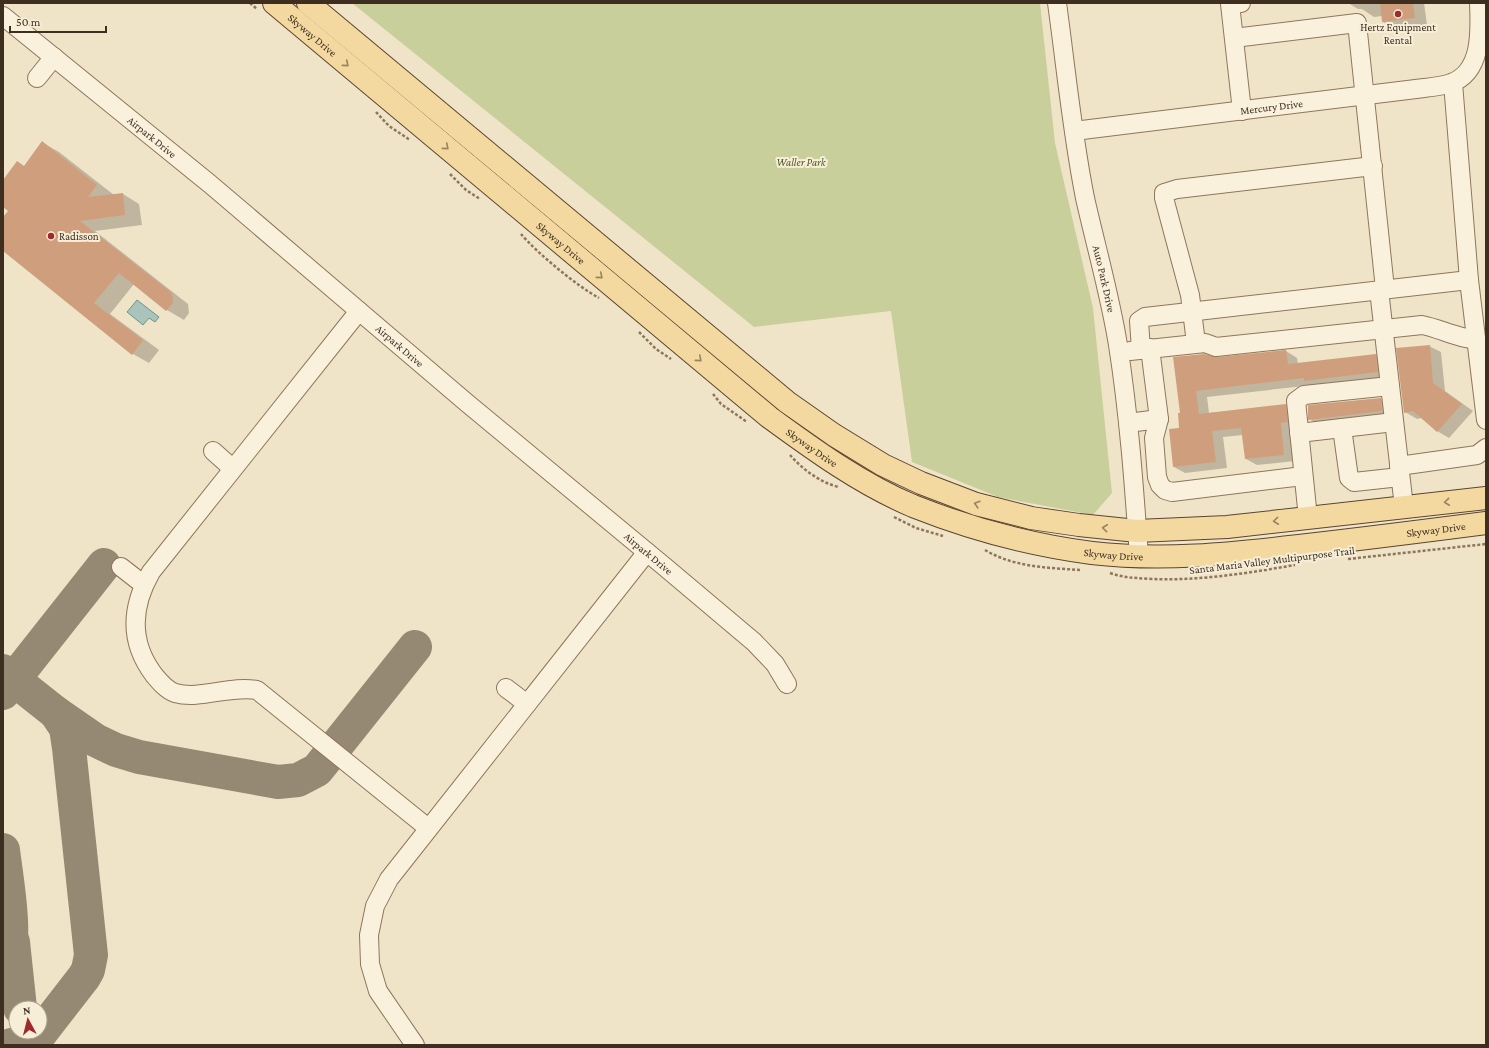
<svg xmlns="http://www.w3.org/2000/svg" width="1489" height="1048" viewBox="0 0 1489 1048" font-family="'Crimson Pro',serif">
<rect width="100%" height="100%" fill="#f0e4c8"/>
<polygon fill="#c9cf9b" points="352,3 1040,3 1055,143 1093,308 1112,493 1093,515 998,497 912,462 891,311 754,327"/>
<polygon fill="#a9c4bc" stroke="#6f938a" points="137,300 159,317 155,322 149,318 143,325 127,312"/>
<g fill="#0003">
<polygon points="1348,3 1424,3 1427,25 1395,28 1383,22 1382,16 1374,17 1362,9 1358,9"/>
<polygon points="43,143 59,152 114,195 123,194 139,204 142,225 95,231 188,304 189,313 184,320 167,310 134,284 110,314 159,350 149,363 133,354 3,250 3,219 9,211 3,206 3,182 24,167"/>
<polygon points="1429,346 1441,352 1445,391 1473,411 1449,438 1437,431 1422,418 1417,419 1405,412"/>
<polygon points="1286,351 1297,358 1298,364 1376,355 1387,361 1389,379 1317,387 1313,385 1207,397 1209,413 1286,405 1297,411 1295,461 1257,465 1246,459 1243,435 1223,437 1227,468 1185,473 1174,467 1181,429 1181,414 1217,358"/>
<polygon points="1381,399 1389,404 1391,416 1318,424 1309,419"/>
</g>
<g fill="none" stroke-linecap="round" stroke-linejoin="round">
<g stroke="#968974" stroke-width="34">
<polyline points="3,671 56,713 66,728 69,748 91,955 88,970 84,977 39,1035 29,1041 11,1045"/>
<polyline points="3,693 104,565"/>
<polyline points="56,713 95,740 116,750 139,757 278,782 298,780 317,770 415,647"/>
<path d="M 3,850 C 6,877 20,949 3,969"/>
<polyline points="13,942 20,1008"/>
</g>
</g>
<g fill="#cf9f7d">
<polygon points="1380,3 1413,3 1415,18 1382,22"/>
<polygon points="42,141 97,185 88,197 123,193 125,215 80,221 172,293 173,303 166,311 119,273 94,303 143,340 132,355 3,251 3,217 8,211 3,207 3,180 17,161 24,166"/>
<polygon points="1430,345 1433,383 1462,404 1437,432 1413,411 1404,413 1396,348"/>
<polygon points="1286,350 1288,364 1376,354 1378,372 1304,381 1304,378 1196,391 1199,414 1286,404 1288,422 1281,423 1284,455 1245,459 1241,428 1212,431 1216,462 1173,467 1169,429 1179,428 1178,413 1180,413 1173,357 1204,354 1217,357"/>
<polygon points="1381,398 1382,411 1308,420 1308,405"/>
</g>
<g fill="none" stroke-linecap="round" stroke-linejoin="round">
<g stroke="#8d765c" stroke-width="20">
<g id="minor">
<path id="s1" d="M 1057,3 C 1066,68 1072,133 1085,198 C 1096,247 1110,295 1118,345 C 1129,415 1134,486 1139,556"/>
<polyline points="1241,3 1230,4 1242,111"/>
<path id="s2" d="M 3,16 L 210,184 L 467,403 L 665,567 L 754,642 L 775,664 L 787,684"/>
<polyline points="1234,38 1357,23 1385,289"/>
<polyline points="37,78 54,57"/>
<polyline points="1453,83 1469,280 1486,420"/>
<path id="s3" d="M 1074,131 L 1424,88 C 1433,87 1443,86 1451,83 C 1483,72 1480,29 1479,3"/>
<polyline points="1379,290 1404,507"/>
<path d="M 359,311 L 151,572 C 131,607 129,642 154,675 C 159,681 166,690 175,693 C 201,700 230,685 257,690 L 428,828"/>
<polyline points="1196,343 1190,295 1164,198 1164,193 1177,189 1373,166"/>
<polyline points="1150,348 1159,419 1154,438 1157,477 1160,485 1165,490 1172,492 1303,476"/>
<polyline points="1141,350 1139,321 1145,317 1469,280"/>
<path d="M 1130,351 L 1205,343 L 1216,347 L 1422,325 C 1438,328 1463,340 1476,339"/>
<polyline points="1128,423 1159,419"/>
<polyline points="1342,428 1349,478 1354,482 1400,477"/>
<polyline points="1299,433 1394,422"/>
<polyline points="213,451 232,468"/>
<polyline points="1399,466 1477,455 1486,448"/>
<polyline points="1308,518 1296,401 1304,395 1390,386"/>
<polyline points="121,567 144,585"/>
<polyline points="506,688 527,704"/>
<polyline points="415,1045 378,991 370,964 369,935 375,906 389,879 647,552"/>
</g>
</g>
<g stroke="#5b4430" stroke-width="24">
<g id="major">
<path id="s4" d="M 274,3 L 769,417 C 814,450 861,484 913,506 C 971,529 1030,545 1092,553 C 1161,561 1230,554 1299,546 C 1361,539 1424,531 1486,523"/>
<polyline points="308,3 787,402 834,435 883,465 921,483 976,504 1031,518 1079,525 1137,531 1227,527 1486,498"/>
</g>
</g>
<g stroke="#8d765c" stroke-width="2.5" stroke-dasharray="3 2" stroke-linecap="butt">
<polyline points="250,3 257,9"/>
<polyline points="376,112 389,126 410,140"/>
<polyline points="450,174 466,190 480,199"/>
<path d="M 521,234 C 537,253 577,286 599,298"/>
<polyline points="639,332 656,349 671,359"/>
<polyline points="713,394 721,404 747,422"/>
<path d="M 790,455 C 802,469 821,483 839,487"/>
<polyline points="894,517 916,528 943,536"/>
<path d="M 985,550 C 1013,567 1049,568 1081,570"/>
<polyline points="1348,559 1486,544"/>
<path d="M 1110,573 C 1124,578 1137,578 1152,579 C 1200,581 1248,573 1295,565"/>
</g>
<use href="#minor" stroke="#faf1dc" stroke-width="18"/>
<use href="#major" stroke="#f3d9a0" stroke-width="22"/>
</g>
<defs><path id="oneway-chevron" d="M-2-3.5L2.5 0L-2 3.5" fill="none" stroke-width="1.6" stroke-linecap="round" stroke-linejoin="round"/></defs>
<g stroke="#988460">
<use href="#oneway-chevron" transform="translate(346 64) rotate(40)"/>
<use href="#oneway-chevron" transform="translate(446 147) rotate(40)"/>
<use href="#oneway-chevron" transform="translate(600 276) rotate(40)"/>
<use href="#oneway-chevron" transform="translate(699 359) rotate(40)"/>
<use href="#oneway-chevron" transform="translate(1447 502) rotate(174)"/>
<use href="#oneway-chevron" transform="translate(977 504) rotate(-163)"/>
<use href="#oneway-chevron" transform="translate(1276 521) rotate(174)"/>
<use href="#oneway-chevron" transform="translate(1105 528) rotate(-174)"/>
</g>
<g fill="#9e2a2b" stroke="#f7eed8" stroke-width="1.5">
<circle cx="1398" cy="14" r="4"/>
<circle cx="51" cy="236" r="4"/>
</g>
<g text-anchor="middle" stroke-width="4" stroke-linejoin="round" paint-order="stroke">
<g font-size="11" fill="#3d2e20" stroke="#f7eed8">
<text x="1398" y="31">Hertz Equipment<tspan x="1398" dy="13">Rental</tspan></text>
<text x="59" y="240" text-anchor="start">Radisson</text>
</g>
<g font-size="11" fill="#3d2e20" stroke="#f7eed8">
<text dy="4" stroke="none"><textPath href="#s4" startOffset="50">Skyway Drive</textPath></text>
<text dy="4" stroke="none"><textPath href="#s3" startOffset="199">Mercury Drive</textPath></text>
<text dy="4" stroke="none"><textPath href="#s2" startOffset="192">Airpark Drive</textPath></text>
<text dy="4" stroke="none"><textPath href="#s4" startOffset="374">Skyway Drive</textPath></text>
<text dy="4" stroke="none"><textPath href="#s1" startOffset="280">Auto Park Drive</textPath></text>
<text dy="4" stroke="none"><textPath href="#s2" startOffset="516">Airpark Drive</textPath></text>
<text dy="4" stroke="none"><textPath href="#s4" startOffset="698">Skyway Drive</textPath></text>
<text dy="4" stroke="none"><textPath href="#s4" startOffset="1346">Skyway Drive</textPath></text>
<text dy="4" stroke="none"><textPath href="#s2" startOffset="840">Airpark Drive</textPath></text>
<text dy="4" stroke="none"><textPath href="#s4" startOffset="1022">Skyway Drive</textPath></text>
<text transform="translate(1272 560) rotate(-7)" y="4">Santa Maria Valley Multipurpose Trail</text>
</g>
<g font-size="11" font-style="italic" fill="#4d5a26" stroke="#f7eed8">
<text x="801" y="166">Waller Park</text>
</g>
</g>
<rect width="1489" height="1048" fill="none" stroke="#3d2e20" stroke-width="8"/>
<g transform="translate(28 1020) rotate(353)"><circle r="19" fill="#f7eed8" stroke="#ada18e"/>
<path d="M0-3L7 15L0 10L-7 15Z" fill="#9e2a2b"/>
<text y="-6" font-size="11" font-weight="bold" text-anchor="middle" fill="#3d2e20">N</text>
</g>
<path d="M10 26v6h96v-6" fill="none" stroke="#3d2e20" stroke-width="2"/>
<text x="16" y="26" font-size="12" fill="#3d2e20" stroke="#f7eed8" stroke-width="3" paint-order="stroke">50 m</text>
</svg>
